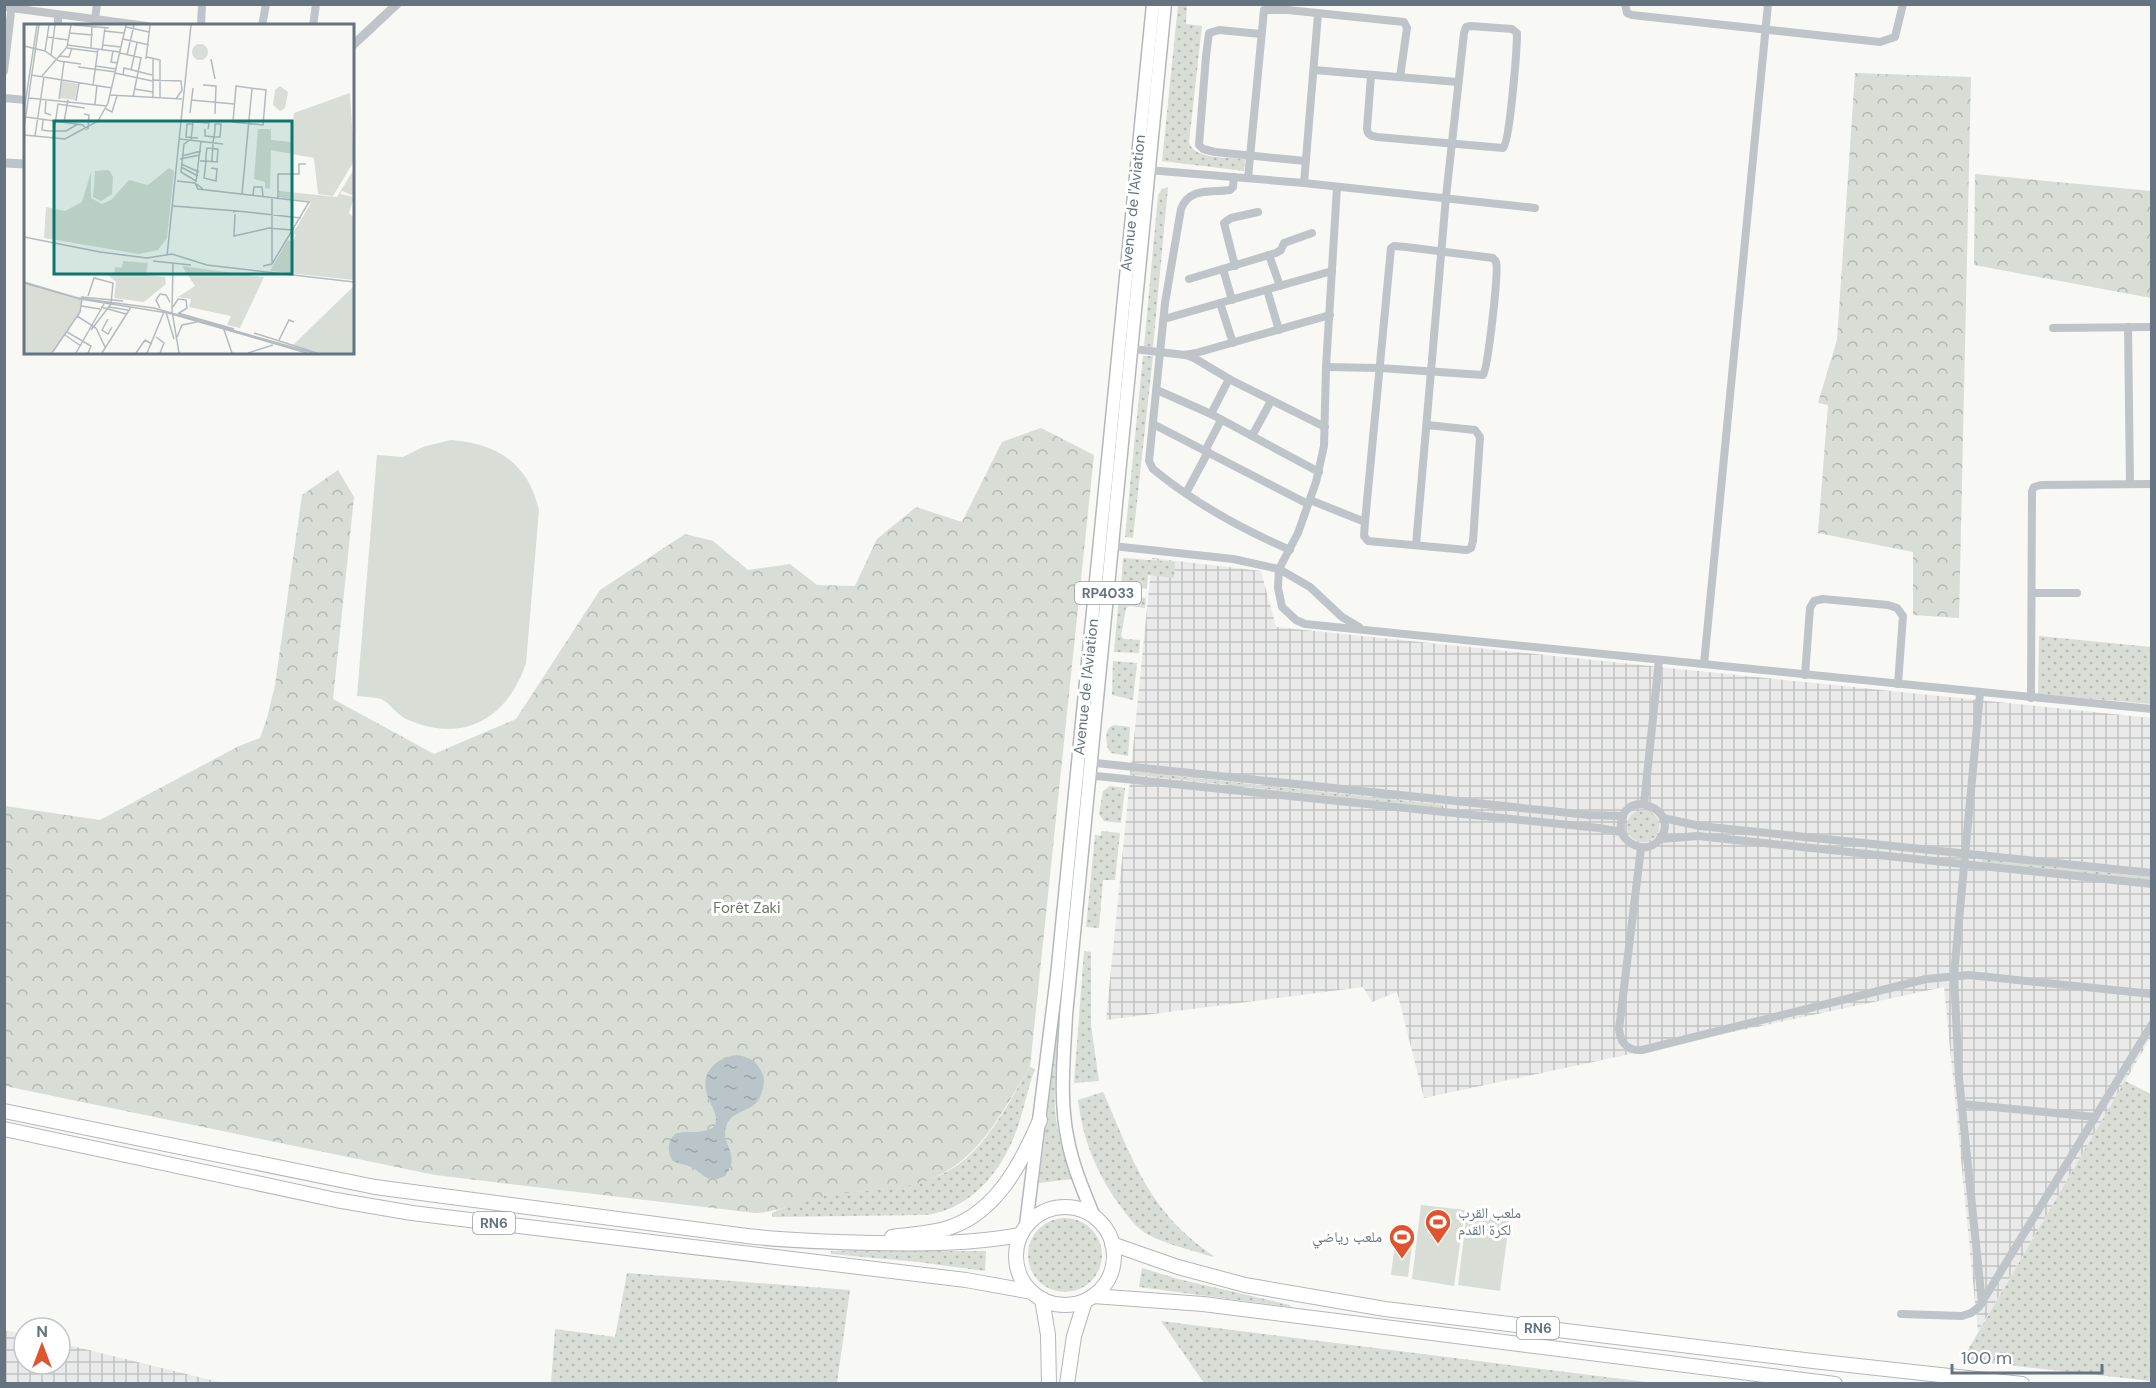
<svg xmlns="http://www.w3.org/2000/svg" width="2156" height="1388" viewBox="0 0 2156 1388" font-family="'DM Sans','Noto Naskh Arabic',sans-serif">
<defs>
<pattern id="industrial-grid" width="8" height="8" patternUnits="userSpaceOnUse" patternTransform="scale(1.5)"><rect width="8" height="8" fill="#e9eae9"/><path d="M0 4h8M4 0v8" fill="none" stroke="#c0c2c2"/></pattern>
<pattern id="grass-dots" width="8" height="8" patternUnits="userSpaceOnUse" patternTransform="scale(1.5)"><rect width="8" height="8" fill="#d8ddd5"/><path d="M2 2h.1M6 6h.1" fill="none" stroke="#b3b8b2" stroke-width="1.8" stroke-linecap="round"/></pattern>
<pattern id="forest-crowns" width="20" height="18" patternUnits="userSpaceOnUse" patternTransform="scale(1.5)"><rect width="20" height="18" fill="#d8ddd5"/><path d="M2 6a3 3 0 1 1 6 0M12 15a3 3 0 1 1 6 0" fill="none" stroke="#b3b8b2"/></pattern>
<pattern id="water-ripples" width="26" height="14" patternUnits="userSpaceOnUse" patternTransform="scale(1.5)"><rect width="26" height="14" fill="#b9c5c9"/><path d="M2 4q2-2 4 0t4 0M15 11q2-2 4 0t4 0" fill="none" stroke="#9aa5a8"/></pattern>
</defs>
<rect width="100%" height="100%" fill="#f8f8f5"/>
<g fill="url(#industrial-grid)">
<polygon points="1152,558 1261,571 1276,627 2151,718 2151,1037 1978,1332 1944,987 1424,1098 1397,992 1372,1002 1363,987 1106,1020"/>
<polygon points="4,1330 24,1334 24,1364 60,1364 60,1343 223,1383 5,1383"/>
</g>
<g fill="url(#grass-dots)">
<path d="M 1178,5 L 1187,6 L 1186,24 L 1202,26 L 1189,142 C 1193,160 1229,157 1245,159 L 1244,171 L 1162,161 Z"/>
<polygon points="1168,187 1153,347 1144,347 1158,195 1162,189"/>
<polygon points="1143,356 1153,356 1133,538 1125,537"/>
<polygon points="1123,558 1175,562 1174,578 1148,575 1147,589 1121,586"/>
<polygon points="1119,596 1146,598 1145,608 1130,606 1126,608 1121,636 1124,639 1140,640 1139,653 1114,652"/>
<polygon points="2039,636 2151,647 2151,704 2038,694"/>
<polygon points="1113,661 1137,663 1133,700 1112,695"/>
<path d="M 1114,725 L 1130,727 L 1128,756 L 1111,753 L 1108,749 C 1106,740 1104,728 1114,725 Z"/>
<polygon points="1130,771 1443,805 1443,808 1130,774"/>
<polygon points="1110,786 1125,788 1121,823 1104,821 1099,814 1103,791"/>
<circle cx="1643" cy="826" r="16"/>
<polygon points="1101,831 1120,833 1115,880 1103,880 1099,928 1086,927 1095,835 1101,836"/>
<polygon points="1982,859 2151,877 2151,880 1982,862"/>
<polygon points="1084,951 1091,952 1091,1025 1099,1081 1074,1083"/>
<path d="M 1058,1022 C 1058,1050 1054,1078 1055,1106 C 1056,1131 1064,1155 1072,1179 L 1039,1183 Z"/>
<path d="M 1030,1067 L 1035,1069 C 1028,1087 1025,1105 1019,1123 C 1005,1167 974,1209 926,1215 L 772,1217 L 772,1213 C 791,1204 811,1197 833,1194 C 883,1188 936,1191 974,1151 C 997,1127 1013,1095 1030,1067 Z"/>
<polygon points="2125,1081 2151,1094 2151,1381 1962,1360"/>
<path d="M 1103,1092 C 1133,1160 1149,1213 1214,1256 L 1213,1257 C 1192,1250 1167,1245 1147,1234 C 1137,1228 1128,1217 1121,1207 C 1097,1174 1083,1141 1078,1100 Z"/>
<circle cx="1065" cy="1255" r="37"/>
<polygon points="831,1251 986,1251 985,1271 918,1262 831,1254"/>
<polygon points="1142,1268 1178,1279 1290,1305 1291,1307 1139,1287"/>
<polygon points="627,1273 850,1290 837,1383 551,1383 555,1329 615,1337"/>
<polygon points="1161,1321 1654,1383 1204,1383"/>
</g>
<g fill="url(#forest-crowns)">
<polygon points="1855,73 1971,77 1959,618 1913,615 1913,552 1818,533 1828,405 1818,403 1837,340"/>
<polygon points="1975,174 2151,191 2151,298 1974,265"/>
<path d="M 1041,428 L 1094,455 L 1030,1067 C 997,1119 974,1173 907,1186 C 882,1191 855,1191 830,1195 C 804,1199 781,1212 755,1213 L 435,1175 L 5,1086 L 5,806 L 100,820 L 239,746 L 260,738 L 267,718 L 275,685 L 302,495 L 338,470 L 354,497 L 333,699 L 434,754 L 516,719 L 600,590 L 685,534 L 713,541 L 748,570 L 790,564 L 817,585 L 855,586 L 877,539 L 916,507 L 962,522 L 1002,442 Z"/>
</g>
<g fill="#d8ddd5">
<path d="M 451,440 C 498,444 528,463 539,510 L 526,663 C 507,720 462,744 406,719 C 396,714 390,703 381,699 C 374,697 365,697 357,696 L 377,455 L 403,457 L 423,447 Z"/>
<polygon points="1421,1205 1465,1210 1454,1286 1412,1279"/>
<polygon points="1467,1211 1510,1216 1500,1291 1458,1285"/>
<polygon points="1395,1243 1412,1245 1408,1277 1391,1275"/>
</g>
<path fill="url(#water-ripples)" d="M 737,1055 C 749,1057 757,1061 762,1073 C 765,1079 764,1085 762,1091 C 757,1114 735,1107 727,1124 C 718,1144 743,1153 725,1176 C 709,1184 705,1176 693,1168 C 688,1165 679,1164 673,1161 C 667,1152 667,1143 675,1134 C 689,1129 702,1136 715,1126 C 719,1113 710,1106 707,1094 C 700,1072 717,1057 737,1055 Z"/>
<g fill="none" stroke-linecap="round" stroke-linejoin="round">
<g stroke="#b3b8bc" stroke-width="15">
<g id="primary">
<path d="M 1094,1217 C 1084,1192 1073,1167 1068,1141 C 1059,1100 1064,1057 1066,1015 L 1165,4"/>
<polyline points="1026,1225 1057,976 1153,4"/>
</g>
</g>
<g stroke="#b3b7bb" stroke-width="16">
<g id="trunk">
<path d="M 4,1111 L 375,1187 L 747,1236 C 788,1241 830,1242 872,1243 C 922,1244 971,1244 1020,1235"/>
<polyline points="4,1129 336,1200 412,1213 966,1280 1032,1292"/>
<circle cx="1065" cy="1256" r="49"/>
<path d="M 892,1237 C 911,1234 932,1234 951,1227 C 997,1211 1022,1162 1040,1120"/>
<polyline points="1112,1244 1178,1267 1245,1285 1385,1309 1813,1361 2022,1384"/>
<polyline points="1093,1296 1203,1304 1835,1384"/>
<polyline points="1042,1299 1048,1335 1049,1384"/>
<polyline points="1067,1384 1074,1336 1085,1301"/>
</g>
</g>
<g stroke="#bfc4c8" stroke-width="8">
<polyline points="1625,4 1627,13 1632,15 1880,42 1895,37 1903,4"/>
<polyline points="4,7 147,26"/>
<polyline points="95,19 97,4"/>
<polyline points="58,26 58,15"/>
<polyline points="201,26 202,4"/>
<polyline points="262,26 266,4"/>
<polyline points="313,26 316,4"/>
<polyline points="1261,34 1219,30 1209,33 1206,56 1199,145 1203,149 1215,152 1305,161"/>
<polyline points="1314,70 1458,82"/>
<polyline points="4,71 12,4"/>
<path d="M 1371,76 L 1367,128 C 1367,135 1371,136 1377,137 L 1503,148 C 1510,142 1517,48 1517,33 L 1512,29 L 1471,26 L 1466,27 L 1464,33 C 1458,87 1452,142 1446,197 L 1416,545"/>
<polyline points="4,98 26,100"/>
<polyline points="1148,170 1304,183 1535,208"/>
<path d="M 1234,177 L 1233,187 L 1230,190 C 1211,193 1189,187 1181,209 L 1165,303 L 1149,461 L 1153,469 C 1194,503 1242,529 1290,550"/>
<polyline points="1248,178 1264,10 1288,10 1404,22 1407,28 1400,77"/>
<polyline points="1304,183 1318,14"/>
<polyline points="1337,187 1326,367 1324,446 1316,482 1298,533 1279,569 1278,588 1282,607 1296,620 1305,624 2152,709"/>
<polyline points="1269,255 1280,286"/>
<polyline points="1235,266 1224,223 1231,218 1258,212"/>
<polyline points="1223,269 1232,300"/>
<polyline points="1189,279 1276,253 1281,250 1284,243 1312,233"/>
<polyline points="1267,290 1279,330"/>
<polyline points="1220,303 1233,343"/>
<polyline points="1164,319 1332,271"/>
<polyline points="2128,327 2130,484"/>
<polyline points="2053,328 2152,327"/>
<polyline points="1133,349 1185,355 1196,353 1330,315"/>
<polyline points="1186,355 1194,358 1231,380 1325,427"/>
<path d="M 1326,367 L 1380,368 L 1483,375 C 1488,368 1499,270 1496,262 C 1495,260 1494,259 1493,258 L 1406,247 L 1394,246 L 1391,248 L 1365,522 L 1364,536 L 1368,541 L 1467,550 L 1471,548 L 1473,541 L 1480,437 L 1475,430 L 1427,425"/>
<polyline points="1157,390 1211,414 1319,472"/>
<polyline points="1211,414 1229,379"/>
<polyline points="1153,424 1308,504"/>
<polyline points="1252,436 1271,401"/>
<polyline points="1205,451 1221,420"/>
<polyline points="1186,493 1208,452"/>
<polyline points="1310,500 1365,522"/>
<polyline points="1113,546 1233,559 1279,569 1310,587 1342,617 1359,627"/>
<polyline points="2032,593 2077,593"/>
<polyline points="1704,664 1768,4"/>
<polyline points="1805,675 1810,608 1814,601 1823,599 1888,605 1897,608 1903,616 1898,684"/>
<polyline points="1980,693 1954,975 1959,1078 1982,1303"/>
<polyline points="2031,698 2032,491 2034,487 2041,485 2152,484"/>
<polyline points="1086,762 1589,815 1622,816"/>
<path d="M 1077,774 L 1599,828 L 1621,832 C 1628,846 1647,854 1659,840 C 1685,808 1616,783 1621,832"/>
<polyline points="1644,804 1659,660"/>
<polyline points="1663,818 1700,826 2152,873"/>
<polyline points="1660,839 1698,836 2152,884"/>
<path d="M 1641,848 L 1619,1029 C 1620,1043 1628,1051 1642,1050 L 1926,979 L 1969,975 L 2152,994"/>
<polyline points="1962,1104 2095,1117"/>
<polyline points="1901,1314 1962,1316 1971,1313 1979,1307 2152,1024"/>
</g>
<g stroke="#bfc4c8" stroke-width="9">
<polyline points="352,46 397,4"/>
<polyline points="4,163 26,164"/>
</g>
<use href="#primary" stroke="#fff" stroke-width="12"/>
<use href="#trunk" stroke="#fff" stroke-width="14"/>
</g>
<defs>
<g id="stadium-pin" transform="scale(1.35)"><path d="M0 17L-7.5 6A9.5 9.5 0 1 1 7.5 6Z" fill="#df542e" stroke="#fff"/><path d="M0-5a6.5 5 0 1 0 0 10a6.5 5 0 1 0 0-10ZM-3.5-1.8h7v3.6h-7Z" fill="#fff"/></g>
</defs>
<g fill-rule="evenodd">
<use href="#stadium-pin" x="1438" y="1222"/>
<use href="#stadium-pin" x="1402" y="1237"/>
</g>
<g text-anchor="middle" stroke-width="6" stroke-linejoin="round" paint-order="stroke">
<g fill="#fff" stroke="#929ea6" stroke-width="1.5">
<rect x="1075" y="582" width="66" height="22" rx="4.5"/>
<rect x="473" y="1212" width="42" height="22" rx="4.5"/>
<rect x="1517" y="1317" width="42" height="22" rx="4.5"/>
</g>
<g font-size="14" font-weight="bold" fill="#647480">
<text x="1108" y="598">RP4033</text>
<text x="494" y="1228">RN6</text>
<text x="1538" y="1333">RN6</text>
</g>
<g font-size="15" fill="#647480" stroke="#fff">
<text transform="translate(1133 203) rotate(-84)" y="5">Avenue de l'Aviation</text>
<text transform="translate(1086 687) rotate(-84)" y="5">Avenue de l'Aviation</text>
</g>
<g font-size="15" fill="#677863" stroke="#fff">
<text x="747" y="913">Forêt Zaki</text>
</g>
<g font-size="15" fill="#647480" stroke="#fff" text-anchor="start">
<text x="1458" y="1218">ملعب القرب<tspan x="1458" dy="17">لكرة القدم</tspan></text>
<text x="1382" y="1242" text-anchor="end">ملعب رياضي</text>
</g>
</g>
<g transform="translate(24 24)">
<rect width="330" height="330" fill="#f8f8f5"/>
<path d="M 38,57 L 54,60 L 51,76 L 35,74 ZM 330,145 L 330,172 L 318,167 L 316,170 L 330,173 L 325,189 L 330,194 L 330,256 L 246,247 L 264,216 L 268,218 L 272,211 L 269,209 L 287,179 L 255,173 L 255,167 L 313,173 ZM 99,237 L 124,239 L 122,251 L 141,253 L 142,260 L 120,278 L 90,274 L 92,258 L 83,250 L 90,251 L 91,243 L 98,244 ZM 158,242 L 240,253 L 216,304 L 203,301 L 207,292 L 165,283 L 167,275 L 154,273 L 171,262 ZM 330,262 L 330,329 L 294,329 L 269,321 Z" fill="#d8ddd5"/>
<path d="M168 28a8 8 0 1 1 16 0a8 8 0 1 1-16 0ZM 326,69 L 330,137 L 309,172 L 294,170 L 290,134 L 247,126 L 246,165 L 241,164 L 241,158 L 230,155 L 234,105 L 247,105 L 247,116 L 267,118 L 270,89 ZM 145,144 L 150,147 L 143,214 L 134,226 L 115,230 L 20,214 L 22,183 L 41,187 L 58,178 L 67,148 L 67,174 L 78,180 L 87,176 L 105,156 L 124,161 ZM 0,258 L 58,274 L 56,288 L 29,329 L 0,329 Z" fill="#d8ddd5"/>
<path d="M 256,62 L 264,68 L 261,84 L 256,87 L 249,81 L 251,66 ZM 85,146 L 89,153 L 88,170 L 77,177 L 69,173 L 71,147 Z" fill="#d8ddd5"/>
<path fill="none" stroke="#b4bbbf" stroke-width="1.5" d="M 0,1 L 0,20M 50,1 L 85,4M 102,3 L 125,8M 80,7 L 100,9M 45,9 L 69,11M 23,13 L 44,16M 99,15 L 125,21M 43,21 L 96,28M 79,21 L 97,23M 0,22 L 21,27 L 35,37 L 57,40M 43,24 L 74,28M 67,24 L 68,2M 78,26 L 81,4M 21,27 L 25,1M 89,27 L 87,38 L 94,39M 96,29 L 118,34M 27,31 L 31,1M 103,31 L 110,1M 35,32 L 45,33 L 48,24M 123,33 L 136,36 L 136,74M 122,35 L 126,1M 187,35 L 191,55M 72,42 L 92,45M 54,43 L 92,48M 107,46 L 113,19M 91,49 L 128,57M 7,51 L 88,64M 99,51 L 100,44 L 128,51M 18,52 L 43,23 L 47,1M 128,56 L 157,57 L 158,66 L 152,75M 69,61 L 74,25M 179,61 L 192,62 L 191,90M 212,62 L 242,66 L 239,101 L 209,98 ZM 110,65 L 129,68M 86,71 L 158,75M 109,73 L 117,34M 5,74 L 83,82M 129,74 L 129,34M 35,75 L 40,38M 167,76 L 210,80M 22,77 L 21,89 L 27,91M 52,77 L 55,59M 71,80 L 73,61M 82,85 L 88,88 L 93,72M 0,87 L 13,1M 166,89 L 169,64M 60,90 L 65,91 L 64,105M 2,93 L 59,101 L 63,106M 19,96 L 18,106 L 24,107 L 42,107 L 54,100M 40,98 L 44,76M 169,100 L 163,100 L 162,113 L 174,114M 0,104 L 15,1M 181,105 L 181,112 L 182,112 L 190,113 L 196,113 L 197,100 L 191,100 L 191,106 L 190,113 L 189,118 L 188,137M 0,111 L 41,115 L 74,97 L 84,79 L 102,1M 11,112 L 20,53M 29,115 L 34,80 L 61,84M 156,115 L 199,120M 166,116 L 160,120 L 157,148 L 172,157M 167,116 L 169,98 L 185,99 L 184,105M 158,132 L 177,127M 156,135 L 176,131M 176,137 L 182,137 L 193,138 L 194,125 L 183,124 L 182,131 L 182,137 L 180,154 L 192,157 L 193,145 L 187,144M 157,140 L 175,148M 157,143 L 174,152M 153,157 L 171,159 L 179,165M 172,158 L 177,117M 171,159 L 174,165 L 285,178 L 248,240 L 239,242M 218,170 L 228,64M 229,171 L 230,163 L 238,163 L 239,172M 248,173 L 248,239M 254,174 L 254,150 L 275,150 L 275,140 L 282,140M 149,182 L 213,187 L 209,188M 213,187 L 277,194M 211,190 L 210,212 L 245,204 L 268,206M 0,213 L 76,228 L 123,234 L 148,230 L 183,241 L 330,258M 143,232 L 167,1M 129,237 L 167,241M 149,240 L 148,287 L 155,329M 0,258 L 56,275 L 144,289 L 283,329M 0,259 L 53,274 L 130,284 L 289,329M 64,272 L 70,254 L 89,259 L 87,280 L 67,306M 57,273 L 99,277M 57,282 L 76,285M 77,283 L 102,290M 85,283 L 104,286M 149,283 L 154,275 L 162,276 L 163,284 L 155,289M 136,284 L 132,276 L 136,270 L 142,271 L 146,278M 142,288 L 150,315M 154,289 L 210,305M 53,292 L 72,304 L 81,323M 84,295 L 78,306 L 84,310 L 88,303M 199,303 L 208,329M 43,308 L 67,322 L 64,329M 230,309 L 293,329M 41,311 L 57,322M 132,313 L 140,319 L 136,329M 153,313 L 158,301 L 173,298M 255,316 L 265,296 L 270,298M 28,329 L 56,288 L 58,275M 52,329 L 80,280M 78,329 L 107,283M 112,329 L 121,316 L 128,320M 123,329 L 140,288M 224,329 L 249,321"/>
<path fill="#0f766e" fill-opacity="0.15" stroke="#0f766e" stroke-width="3" d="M 30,97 L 268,97 L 268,250 L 30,250 Z"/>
<rect width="330" height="330" fill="none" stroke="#647480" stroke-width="3"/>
</g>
<rect width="2156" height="1388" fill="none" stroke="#647480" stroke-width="12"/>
<g transform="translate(42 1346)"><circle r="28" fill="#ffffff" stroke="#c1c7cc" stroke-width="1.5"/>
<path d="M0-4.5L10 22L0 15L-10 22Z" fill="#df542e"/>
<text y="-9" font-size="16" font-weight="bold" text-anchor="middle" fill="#647480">N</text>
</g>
<path d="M1952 1364v9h150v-9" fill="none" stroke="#647480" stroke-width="3"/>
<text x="1961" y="1364" font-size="18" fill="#647480" stroke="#ffffff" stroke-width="4.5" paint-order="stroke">100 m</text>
</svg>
